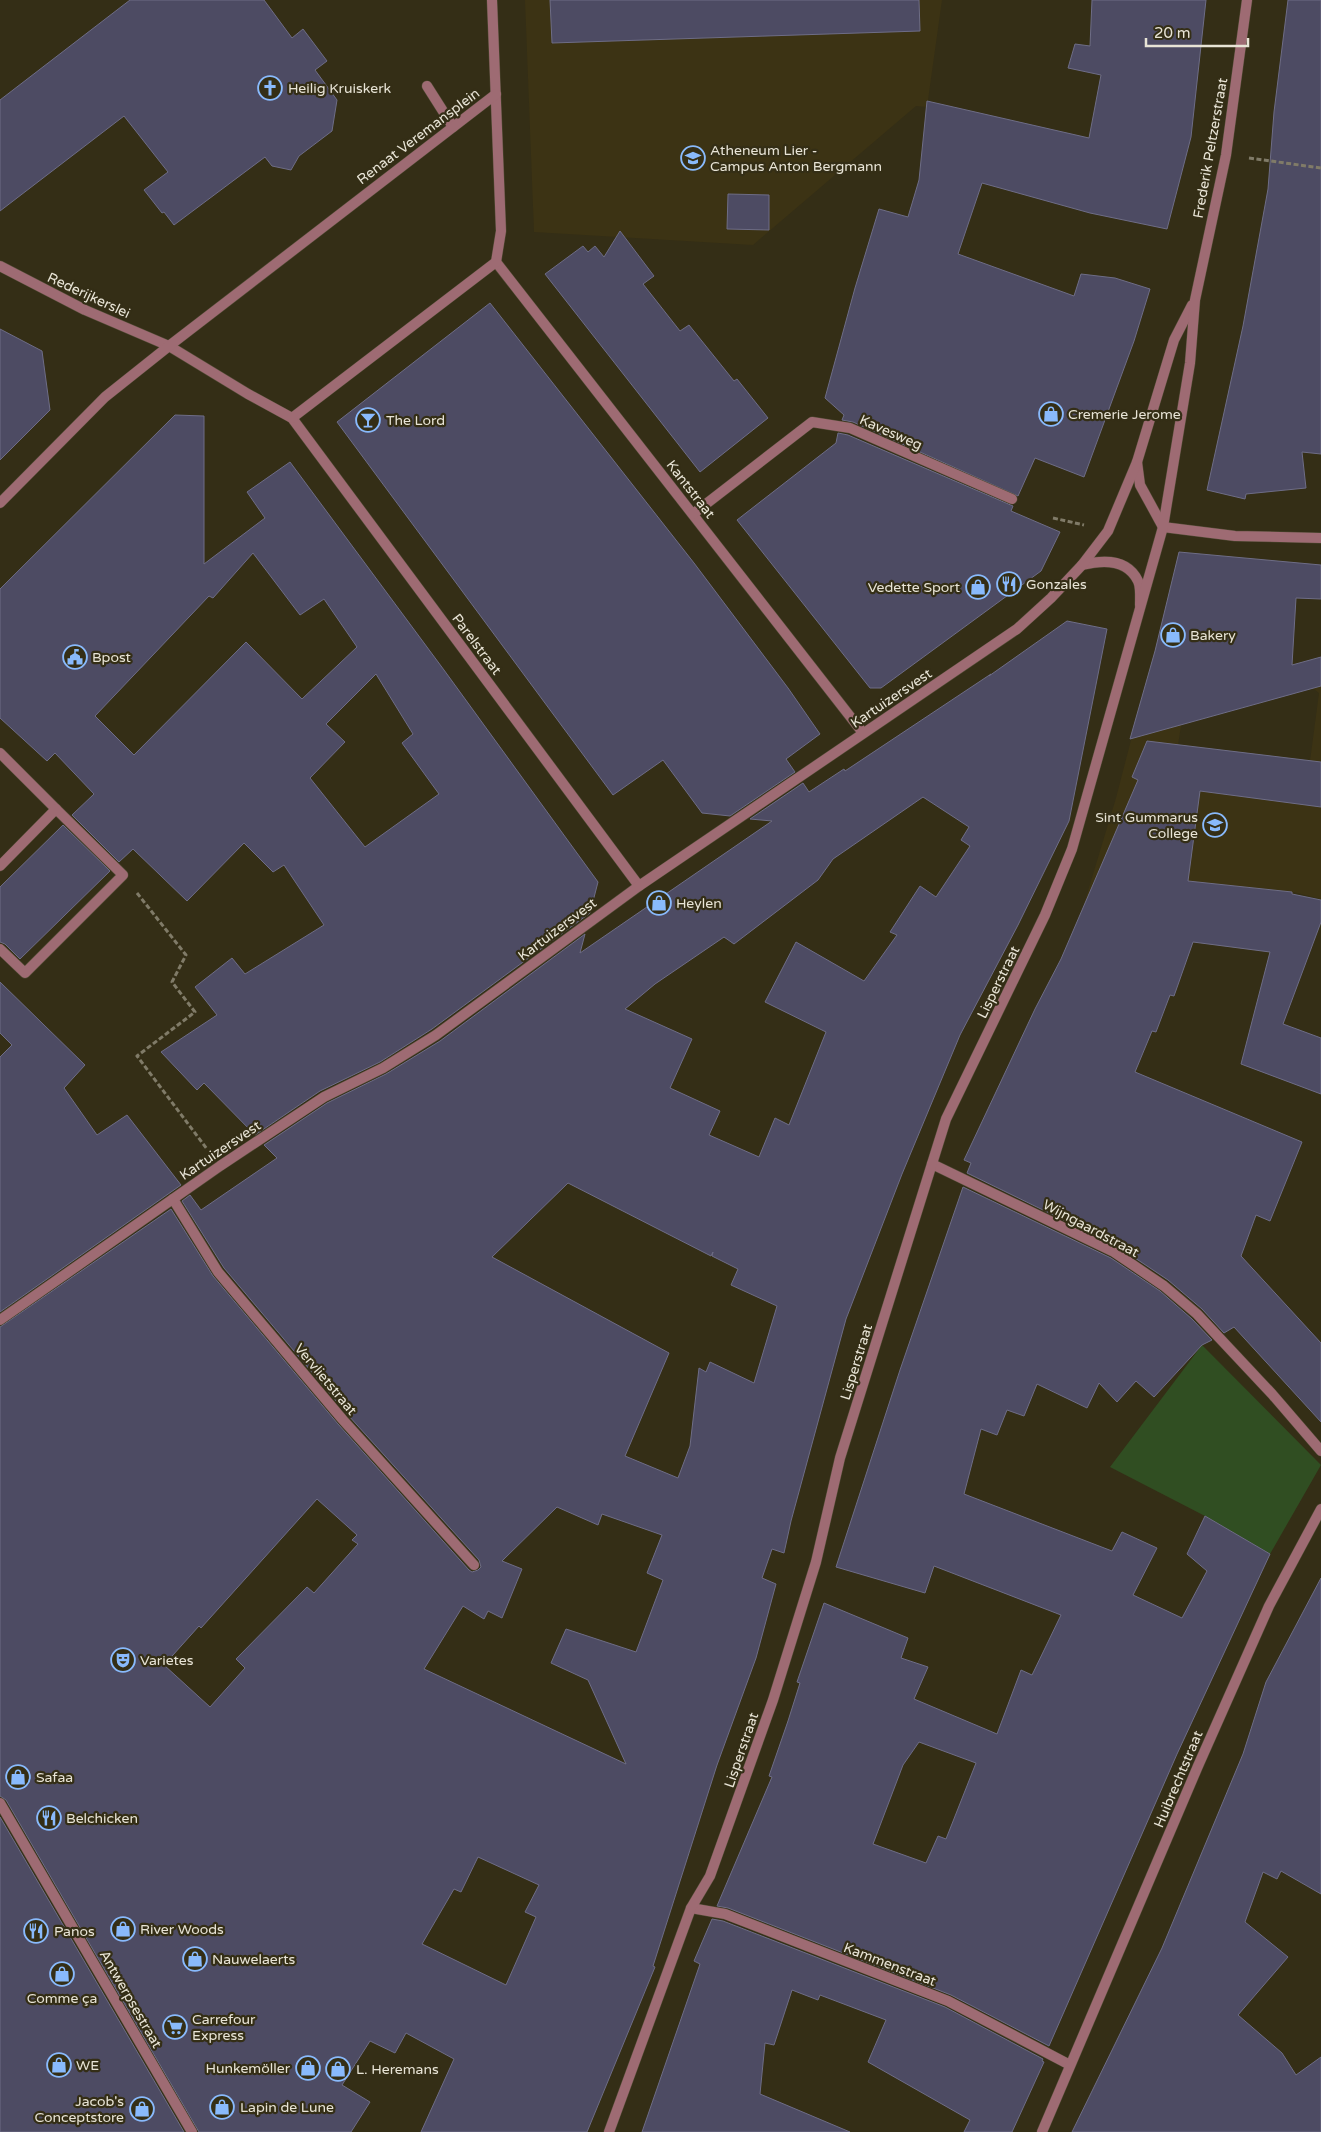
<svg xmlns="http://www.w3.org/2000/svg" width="1321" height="2132" viewBox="0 0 1321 2132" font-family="'Varela Round',sans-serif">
<rect width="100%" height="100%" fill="#342e16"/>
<g fill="#3c3314">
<polygon points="525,0 942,0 927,107 916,106 753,245 534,232"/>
<polygon points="1321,657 1321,899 1293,892 1292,894 1321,900 1280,954 1176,940 1084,904 1116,798 1144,690 1185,701 1178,745 1310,761 1319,693 1300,678"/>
</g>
<polygon fill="#304e22" points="1202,1345 1321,1465 1270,1554 1205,1516 1110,1467"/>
<g fill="#4d4b63" stroke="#6e6d86" fill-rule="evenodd">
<polygon points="130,0 264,0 292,38 303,29 327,61 315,70 337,100 332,131 299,156 291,170 272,166 265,157 174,225 164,212 162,213 144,190 168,172 124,116 0,211 0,100"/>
<polygon points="550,0 919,0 920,31 552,43"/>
<polygon points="1092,0 1206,0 1191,137 1167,229 1090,213 982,183 958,254 1074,296 1081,274 1115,278 1150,289 1134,341 1084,477 1035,458 1018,496 853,422 842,420 844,415 825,398 855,288 879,209 908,217 919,180 927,101 1089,138 1101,75 1068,68 1075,44 1090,46"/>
<polygon points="1288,0 1321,0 1321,454 1302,452 1306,488 1246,494 1245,499 1207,490 1243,326 1268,189 1274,112"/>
<polygon points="728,194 769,195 769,230 727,229"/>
<polygon points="620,231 654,276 643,284 680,331 689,325 734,381 737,379 768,418 700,472 545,274 583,246 588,252 595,246 604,257"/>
<polygon points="490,303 694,563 788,688 820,734 786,759 795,772 730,816 702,813 663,760 613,795 337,422"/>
<polygon points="0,329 42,351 50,410 0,460"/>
<path d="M 175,415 L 204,416 L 204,564 L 265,518 L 247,492 L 290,462 L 444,670 L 598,882 L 590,913 L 432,1029 L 380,1062 L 320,1091 L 255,1135 L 204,1083 L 197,1090 L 161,1052 L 217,1015 L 195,987 L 232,958 L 245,974 L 324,925 L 284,865 L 273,872 L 244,843 L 187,901 L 133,849 L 119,862 L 72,815 L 94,794 L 55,753 L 47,761 L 0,718 L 0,589 ZM 253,553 L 300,615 L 324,599 L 357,647 L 302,699 L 246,642 L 134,755 L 95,716 L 209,596 L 213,598 ZM 376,674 L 413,734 L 402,743 L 439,794 L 365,847 L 310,778 L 345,742 L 326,724 Z"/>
<polygon points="838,433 848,435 1013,506 1011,511 1060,532 1041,571 881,688 870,688 737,520 836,443"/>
<polygon points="1179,552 1321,565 1321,599 1296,598 1292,665 1321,657 1321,686 1130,739 1155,651"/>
<path d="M 1067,621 L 1107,629 L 1069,821 L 1018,925 L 960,1035 L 902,1174 L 846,1319 L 791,1521 L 784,1553 L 772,1549 L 762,1578 L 776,1584 L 756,1658 L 717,1765 L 653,1966 L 655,1967 L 587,2132 L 421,2132 L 454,2059 L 406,2033 L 395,2053 L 370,2041 L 342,2085 L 370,2102 L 351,2132 L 199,2132 L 6,1800 L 0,1796 L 0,1327 L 171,1209 L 213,1276 L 338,1424 L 469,1570 L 472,1572 L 478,1570 L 481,1567 L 479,1560 L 348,1415 L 224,1268 L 182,1201 L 190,1195 L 201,1210 L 277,1158 L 264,1145 L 327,1103 L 386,1074 L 440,1041 L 585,934 L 580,953 L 772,821 L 750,819 L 803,783 L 809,792 L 844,769 L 845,771 L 991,674 L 989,676 ZM 923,797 L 969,827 L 961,840 L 970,846 L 936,897 L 920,886 L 890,932 L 897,935 L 864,981 L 796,942 L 765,1002 L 826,1032 L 789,1125 L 775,1118 L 759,1157 L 709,1135 L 720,1111 L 670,1088 L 692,1039 L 625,1009 L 655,984 L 724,937 L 734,944 L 818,880 L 833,859 ZM 568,1183 L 711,1256 L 713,1252 L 712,1256 L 738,1269 L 731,1285 L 777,1306 L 754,1383 L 710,1362 L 706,1372 L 699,1368 L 690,1446 L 678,1478 L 625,1456 L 669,1353 L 492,1257 ZM 317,1499 L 357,1535 L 352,1540 L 358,1544 L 314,1593 L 307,1587 L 236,1659 L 245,1668 L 210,1707 L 164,1665 L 199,1626 L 201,1628 ZM 557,1507 L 598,1525 L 602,1514 L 662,1535 L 647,1573 L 663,1580 L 636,1652 L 566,1629 L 551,1663 L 588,1680 L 626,1764 L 424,1669 L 463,1606 L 484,1619 L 488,1611 L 502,1618 L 522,1569 L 502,1561 ZM 478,1857 L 539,1885 L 525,1912 L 536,1917 L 506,1985 L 422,1944 L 454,1889 L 461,1892 Z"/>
<polygon points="1147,741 1321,762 1321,807 1200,791 1188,881 1292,892 1292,894 1321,900 1321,922 1283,1024 1321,1038 1321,1094 1241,1064 1270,952 1193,942 1174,996 1170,995 1156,1032 1152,1031 1135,1072 1302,1142 1270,1221 1256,1215 1241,1256 1321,1343 1321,1422 1234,1327 1224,1333 1202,1309 1168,1280 1117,1246 967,1173 971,1163 964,1160 1035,1009 1061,959 1138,780 1132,777"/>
<polygon points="63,825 110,871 20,959 5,944 0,942 0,887"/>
<polygon points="0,982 85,1065 64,1088 97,1135 127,1115 181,1185 0,1312 0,1057 12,1045 0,1033"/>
<path d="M 963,1187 L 1111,1258 L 1160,1291 L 1192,1319 L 1212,1340 L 1202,1345 L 1154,1397 L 1136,1381 L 1117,1402 L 1099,1383 L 1087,1408 L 1037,1384 L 1024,1416 L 1007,1410 L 997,1435 L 981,1429 L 964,1494 L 1112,1551 L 1122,1532 L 1157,1548 L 1133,1595 L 1182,1618 L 1207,1571 L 1187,1554 L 1205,1516 L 1270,1554 L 1177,1754 L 1049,2046 L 951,1995 L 728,1908 L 717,1906 L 772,1777 L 769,1776 L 788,1721 L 800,1683 L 797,1682 L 824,1603 L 908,1638 L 901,1658 L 928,1667 L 914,1699 L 997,1734 L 1021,1670 L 1032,1675 L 1061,1615 L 934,1566 L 925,1593 L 836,1567 L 900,1370 ZM 919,1742 L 976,1763 L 946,1839 L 938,1836 L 926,1863 L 873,1844 L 903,1765 Z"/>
<polygon points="1321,1578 1321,1894 1281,1871 1277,1879 1263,1872 1245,1922 1288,1957 1238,2015 1282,2053 1296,2075 1321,2057 1321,2132 1072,2132 1162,1948 1243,1754 1266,1682"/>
<polygon points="0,1817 184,2132 0,2132"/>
<polygon points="712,1919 723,1921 945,2007 1043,2059 1042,2061 1044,2062 1012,2132 964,2132 970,2120 868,2062 886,2020 820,1995 818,2000 792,1990 774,2045 765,2043 760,2094 850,2132 642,2132 700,1964 694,1961"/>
</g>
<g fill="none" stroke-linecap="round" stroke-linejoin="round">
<g stroke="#514b35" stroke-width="11">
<g id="service">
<polyline points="427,86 453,127"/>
<polyline points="0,753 56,809"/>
<polyline points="0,866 56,809 123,875 25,973 0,949"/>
</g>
</g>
<g stroke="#514b35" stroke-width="11">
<g id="minor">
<polyline points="496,262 863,733"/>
<polyline points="0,266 85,310 169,346 248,394 292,418 639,886"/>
<polyline points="292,418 496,262 501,231 492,0"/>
<polyline points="1137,462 1140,485 1163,527 1235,536 1321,538"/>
<polyline points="0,503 105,397 169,346 496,94"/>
<polyline points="693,514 812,422 850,428 1012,499"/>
<path d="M 1082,565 C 1102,560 1127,558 1138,581 C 1141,587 1140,598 1140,605"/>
<polyline points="932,1164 1114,1252 1164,1286 1197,1314 1272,1394 1321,1451"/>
<polyline points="173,1199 218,1272 343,1420 474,1565"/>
<polyline points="0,1803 192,2132"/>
<polyline points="691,1908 725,1914 948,2001 1070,2065"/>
<polyline points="1042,2132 1198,1766 1269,1606 1321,1509"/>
</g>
</g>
<g stroke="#514b35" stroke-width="11">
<g id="tertiary">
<polyline points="0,1320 220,1166 324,1097 383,1068 436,1035 639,886 1017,629 1051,598 1082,565 1108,531 1137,462 1174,340 1192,305"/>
<polyline points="609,2132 691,1908 710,1876 773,1700 816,1562 840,1458 946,1119 1045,915 1072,849 1163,527 1190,363 1195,300 1226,155 1247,0"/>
</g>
</g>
<g stroke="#807b68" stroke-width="3" stroke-dasharray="5 2.5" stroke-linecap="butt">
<polyline points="1249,158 1321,168"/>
<polyline points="1053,518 1084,525"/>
<polyline points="137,893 186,955 172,982 195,1012 137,1056 207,1149"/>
</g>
<use href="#service" stroke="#9e6b73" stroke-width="10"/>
<use href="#minor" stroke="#9e6b73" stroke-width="10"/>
<use href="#tertiary" stroke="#9e6b73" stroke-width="10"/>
</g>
<defs>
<g id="church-ring" transform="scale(1.25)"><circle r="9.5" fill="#342e16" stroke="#89bafc" stroke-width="1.5"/><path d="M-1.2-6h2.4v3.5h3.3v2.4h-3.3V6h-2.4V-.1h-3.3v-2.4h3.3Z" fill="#89bafc"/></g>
<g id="school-ring" transform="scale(1.25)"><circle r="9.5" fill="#342e16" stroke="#89bafc" stroke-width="1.5"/><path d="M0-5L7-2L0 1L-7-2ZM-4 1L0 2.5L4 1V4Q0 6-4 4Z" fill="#89bafc"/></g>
<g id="shop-ring" transform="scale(1.25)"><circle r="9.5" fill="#342e16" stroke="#89bafc" stroke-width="1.5"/><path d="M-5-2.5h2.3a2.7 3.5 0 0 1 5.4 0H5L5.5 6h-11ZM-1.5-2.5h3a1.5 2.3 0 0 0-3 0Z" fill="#89bafc"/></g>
<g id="bar-ring" transform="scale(1.25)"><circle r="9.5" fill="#342e16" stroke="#89bafc" stroke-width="1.5"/><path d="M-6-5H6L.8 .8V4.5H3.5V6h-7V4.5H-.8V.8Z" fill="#89bafc"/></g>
<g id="restaurant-ring" transform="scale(1.25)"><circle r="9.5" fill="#342e16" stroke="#89bafc" stroke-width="1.5"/><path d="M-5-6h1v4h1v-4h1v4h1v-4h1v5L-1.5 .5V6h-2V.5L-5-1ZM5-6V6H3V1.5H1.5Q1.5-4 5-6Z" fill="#89bafc"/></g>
<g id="civic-ring" transform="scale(1.25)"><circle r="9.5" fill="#342e16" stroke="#89bafc" stroke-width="1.5"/><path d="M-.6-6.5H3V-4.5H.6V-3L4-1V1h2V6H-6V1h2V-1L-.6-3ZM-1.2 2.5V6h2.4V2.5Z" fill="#89bafc"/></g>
<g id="theatre-ring" transform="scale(1.25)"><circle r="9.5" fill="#342e16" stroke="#89bafc" stroke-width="1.5"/><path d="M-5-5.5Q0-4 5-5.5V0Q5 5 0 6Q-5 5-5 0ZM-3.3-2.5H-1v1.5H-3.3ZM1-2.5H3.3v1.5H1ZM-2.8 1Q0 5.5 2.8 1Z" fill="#89bafc"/></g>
<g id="supermarket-ring" transform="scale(1.25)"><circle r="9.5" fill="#342e16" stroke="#89bafc" stroke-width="1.5"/><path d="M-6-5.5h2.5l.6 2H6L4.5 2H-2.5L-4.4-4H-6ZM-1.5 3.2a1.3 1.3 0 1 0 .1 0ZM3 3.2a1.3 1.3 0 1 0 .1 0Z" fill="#89bafc"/></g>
</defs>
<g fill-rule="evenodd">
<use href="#church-ring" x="270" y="88"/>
<use href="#school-ring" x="693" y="158"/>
<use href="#shop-ring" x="1051" y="414"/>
<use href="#bar-ring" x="368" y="420"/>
<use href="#restaurant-ring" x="1009" y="584"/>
<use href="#shop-ring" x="978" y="587"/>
<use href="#shop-ring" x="1173" y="635"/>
<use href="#civic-ring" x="75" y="657"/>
<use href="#school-ring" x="1215" y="825"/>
<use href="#shop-ring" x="659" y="903"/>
<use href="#theatre-ring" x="123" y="1660"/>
<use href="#shop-ring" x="18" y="1777"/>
<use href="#restaurant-ring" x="49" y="1818"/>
<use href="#shop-ring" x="123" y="1929"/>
<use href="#restaurant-ring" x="36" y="1931"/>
<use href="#shop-ring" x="195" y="1959"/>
<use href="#shop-ring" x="62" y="1974"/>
<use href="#supermarket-ring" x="175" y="2027"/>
<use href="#shop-ring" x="59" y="2065"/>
<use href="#shop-ring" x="308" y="2068"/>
<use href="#shop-ring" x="338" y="2069"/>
<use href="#shop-ring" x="222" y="2107"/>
<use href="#shop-ring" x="142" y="2109"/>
</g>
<g text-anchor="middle" stroke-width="4.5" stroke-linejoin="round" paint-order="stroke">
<g font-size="14" fill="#e8e4d6" stroke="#342e16" text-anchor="start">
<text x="288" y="93">Heilig Kruiskerk</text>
<text x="710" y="155">Atheneum Lier -<tspan x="710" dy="16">Campus Anton Bergmann</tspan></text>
<text x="1068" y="419">Cremerie Jerome</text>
<text x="386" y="425">The Lord</text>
<text x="1026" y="589">Gonzales</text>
<text x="960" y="592" text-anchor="end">Vedette Sport</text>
<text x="1190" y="640">Bakery</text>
<text x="92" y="662">Bpost</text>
<text x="1198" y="822" text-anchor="end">Sint Gummarus<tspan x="1198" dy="16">College</tspan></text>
<text x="676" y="908">Heylen</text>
<text x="140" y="1665">Varietes</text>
<text x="36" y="1782">Safaa</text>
<text x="66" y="1823">Belchicken</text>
<text x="140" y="1934">River Woods</text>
<text x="54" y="1936">Panos</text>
<text x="212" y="1964">Nauwelaerts</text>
<text x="62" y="2003" text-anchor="middle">Comme ça</text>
<text x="192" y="2024">Carrefour<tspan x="192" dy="16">Express</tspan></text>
<text x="76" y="2070">WE</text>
<text x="290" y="2073" text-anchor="end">Hunkemöller</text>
<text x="356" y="2074">L. Heremans</text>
<text x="124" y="2106" text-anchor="end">Jacob's<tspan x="124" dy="16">Conceptstore</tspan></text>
<text x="240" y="2112">Lapin de Lune</text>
</g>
<g font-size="14" fill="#e8e4d6" stroke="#342e16">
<text transform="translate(418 136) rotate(-37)" y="5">Renaat Veremansplein</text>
<text transform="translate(1210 148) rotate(-80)" y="5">Frederik Peltzerstraat</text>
<text transform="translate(89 295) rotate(25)" y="5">Rederijkerslei</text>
<text transform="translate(891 432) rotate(24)" y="5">Kavesweg</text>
<text transform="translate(691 489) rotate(52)" y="5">Kantstraat</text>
<text transform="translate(477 644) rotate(53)" y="5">Parelstraat</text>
<text transform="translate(891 698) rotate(-34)" y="5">Kartuizersvest</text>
<text transform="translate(557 929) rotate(-37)" y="5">Kartuizersvest</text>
<text transform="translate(998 982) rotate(-64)" y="5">Lisperstraat</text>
<text transform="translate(220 1150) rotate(-34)" y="5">Kartuizersvest</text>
<text transform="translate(1091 1228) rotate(28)" y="5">Wijngaardstraat</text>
<text transform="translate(856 1362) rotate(-73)" y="5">Lisperstraat</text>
<text transform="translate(326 1379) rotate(50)" y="5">Vervlietstraat</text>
<text transform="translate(741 1750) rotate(-71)" y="5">Lisperstraat</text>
<text transform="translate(1178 1779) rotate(-67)" y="5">Huibrechtstraat</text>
<text transform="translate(890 1964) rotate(21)" y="5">Kammenstraat</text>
<text transform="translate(131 1999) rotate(60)" y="5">Antwerpsestraat</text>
</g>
</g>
<path d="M1146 38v8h102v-8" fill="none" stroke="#e8e4d6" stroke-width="2.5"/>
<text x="1154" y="38" font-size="15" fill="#e8e4d6" stroke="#342e16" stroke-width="4" paint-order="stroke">20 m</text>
</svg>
